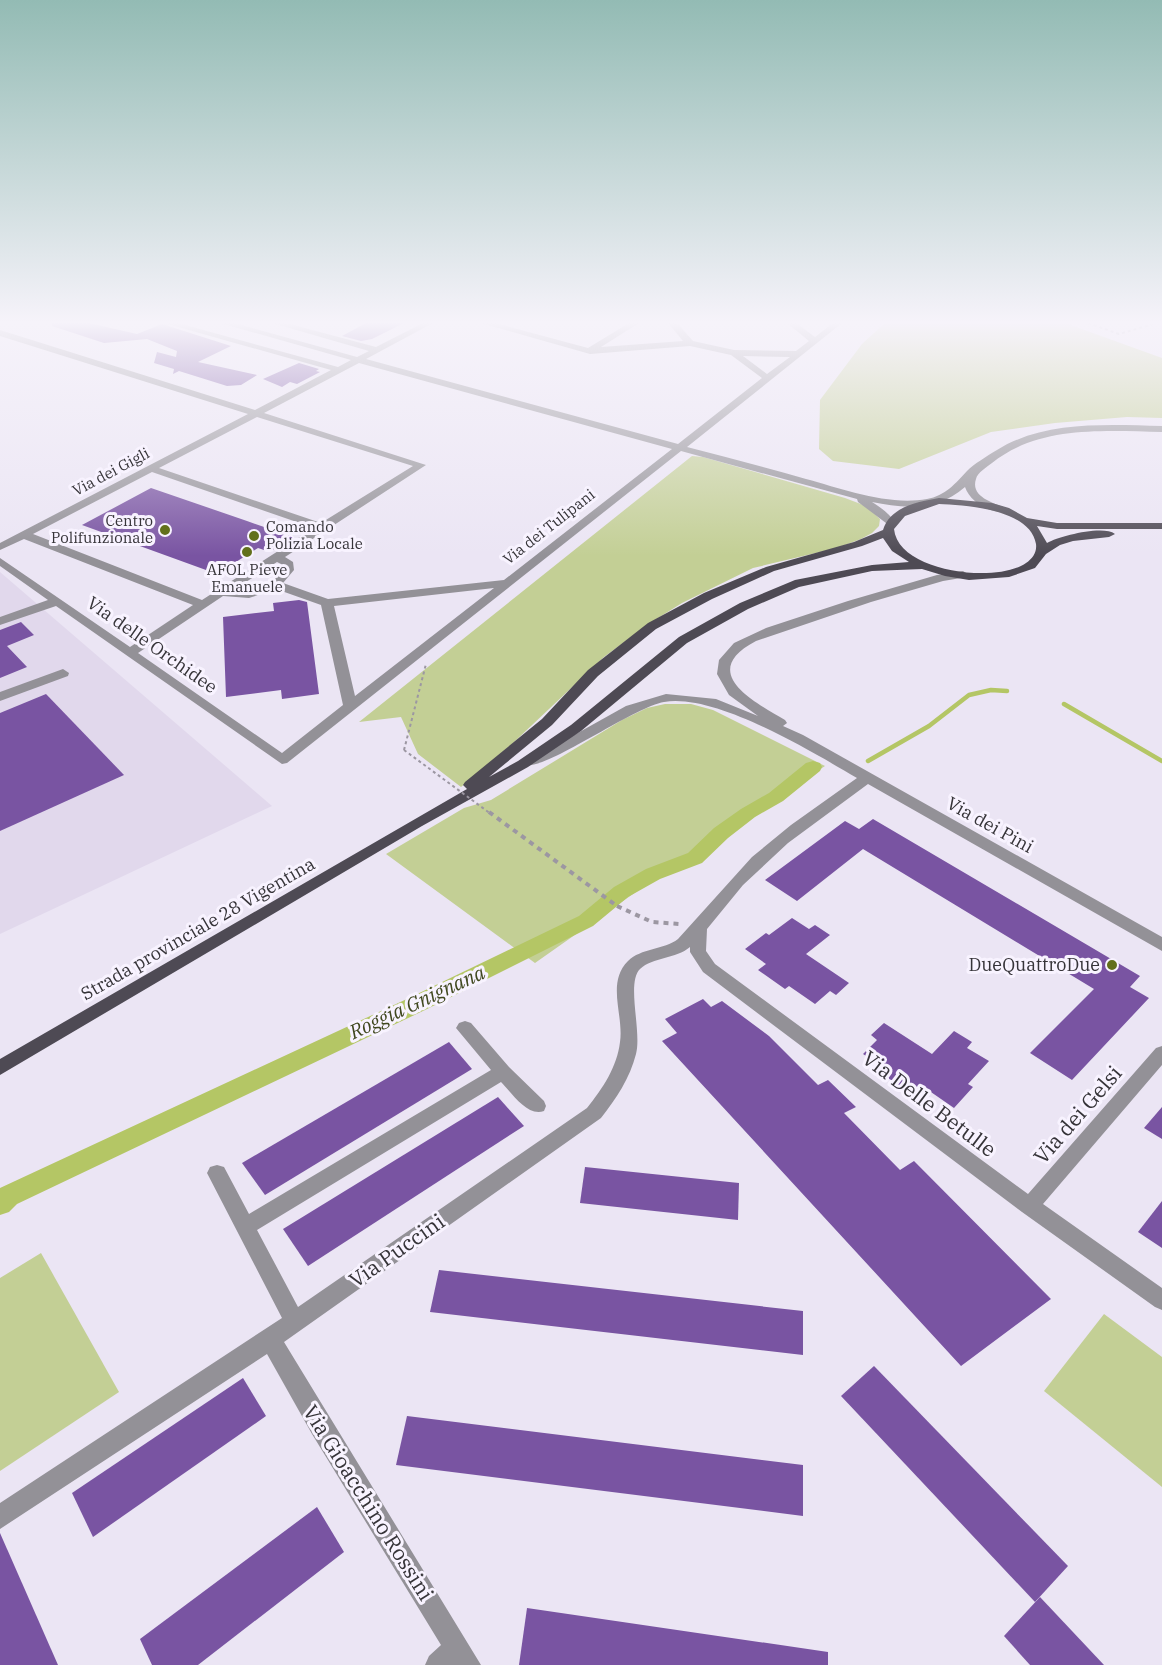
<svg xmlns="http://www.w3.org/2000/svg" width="1162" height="1665" viewBox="0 0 1162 1665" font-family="'IBM Plex Serif',serif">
<rect width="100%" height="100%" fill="#ebe5f4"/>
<polygon fill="#e1d8ec" points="0,572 272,806 0,934"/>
<g fill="#c3cf95">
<polygon points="885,323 1065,323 1162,358 1162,418 1127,417 1055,423 991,432 899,469 833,461 819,449 820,400 862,344"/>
<polygon points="692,456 703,457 845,498 866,506 880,519 879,526 872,533 861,539 837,548 753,568 682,603 650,623 604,657 512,744 461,787 418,754 401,717 359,722"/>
<polygon points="665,704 691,704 713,710 825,766 750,815 694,863 660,875 535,963 386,854 464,808 491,800 622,720 647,708"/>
<polygon points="41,1253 119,1392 0,1471 0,1278"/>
<polygon points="1104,1314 1162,1357 1162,1487 1044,1391"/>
</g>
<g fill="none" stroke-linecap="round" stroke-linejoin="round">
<g stroke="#b4c665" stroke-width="4.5">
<polyline points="1064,704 1162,761"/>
<polyline points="868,761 929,726 969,695 991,690 1007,691"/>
</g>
<polygon fill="#b4c665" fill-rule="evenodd" points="813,761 820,763 822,767 820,771 783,801 755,817 728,838 702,863 660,879 628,897 593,926 425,1010 17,1204 9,1212 0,1215 0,1188 409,998 579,916 614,887 646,869 688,853 714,828 741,809 769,793 806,763"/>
</g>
<g fill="#7954a2">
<polygon points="52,323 89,323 137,334 162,324 231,346 198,362 257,375 241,385 227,386 179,371 173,374 174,369 154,363 157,352 176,357 177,351 147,339 104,343 52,326"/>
<polygon points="366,323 404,323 372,339 361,341 342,336"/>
<polygon points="299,363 319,369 316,371 320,372 297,384 290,382 282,387 263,379"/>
<polygon points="151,488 247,521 293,537 270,552 258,548 217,574 82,525"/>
<polygon points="299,600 307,602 319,694 282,699 281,690 226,697 223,617 274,611 273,603"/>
<polygon points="21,622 34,635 7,646 27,667 0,678 0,630"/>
<polygon points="46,694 124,775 0,831 0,713"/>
<polygon points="873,819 1140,976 1130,987 1149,998 1072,1080 1030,1053 1094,989 863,849 797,901 765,880 845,821 859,829"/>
<polygon points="792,918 809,929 815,925 830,935 806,954 849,983 836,995 830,991 815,1004 789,986 785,989 758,970 766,964 745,949 766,933 769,935"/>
<polygon points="703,999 711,1007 722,1001 769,1036 818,1085 828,1080 856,1107 844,1113 900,1170 914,1161 1051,1299 961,1366 662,1041 677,1033 665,1019"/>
<polygon points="884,1023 932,1054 954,1031 972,1042 967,1048 989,1061 968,1084 973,1087 954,1108 928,1090 920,1099 888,1078 892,1073 863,1054 877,1040 871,1035"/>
<polygon points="449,1042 472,1069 265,1195 242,1163"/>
<polygon points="498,1097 524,1126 308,1266 283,1229"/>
<polygon points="1162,1107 1162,1139 1144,1128"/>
<polygon points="585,1167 739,1183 738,1220 580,1203"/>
<polygon points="1162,1201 1162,1248 1138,1232"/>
<polygon points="439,1270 803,1311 803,1355 430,1312"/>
<polygon points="874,1366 1068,1566 1035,1602 841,1396"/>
<polygon points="243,1378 266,1416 93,1537 72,1493"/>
<polygon points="407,1416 803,1465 803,1516 396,1465"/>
<polygon points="317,1507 344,1552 198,1665 152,1665 140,1639"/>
<polygon points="0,1533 58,1665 0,1665"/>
<polygon points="1040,1597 1104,1665 1030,1665 1004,1636"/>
<polygon points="527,1608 828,1652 828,1665 519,1665"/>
</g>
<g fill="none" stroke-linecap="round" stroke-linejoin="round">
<g stroke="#9c97a2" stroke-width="2" stroke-dasharray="3 3" stroke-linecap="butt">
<polyline points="1088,323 1119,334 1157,323"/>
<polyline points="404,750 426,664"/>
</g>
<polyline stroke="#9c97a2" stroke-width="4" stroke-dasharray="5 5" stroke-linecap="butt" points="617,906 652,922 679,924"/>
<g fill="#939197" fill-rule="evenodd">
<path d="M 164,323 L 178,323 L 338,367 L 351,360 L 220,323 L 234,323 L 357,357 L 369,351 L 272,323 L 286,323 L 376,347 L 423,323 L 433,323 L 366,359 L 678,444 L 762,378 L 731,355 L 690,346 L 590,354 L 481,323 L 495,323 L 588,348 L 629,323 L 639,323 L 601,347 L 683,341 L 668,323 L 677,323 L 693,341 L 734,350 L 796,351 L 809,341 L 787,323 L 796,323 L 815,337 L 833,323 L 842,323 L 687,447 C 727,457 767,468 806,479 C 843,489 888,506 927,499 C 945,496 956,483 967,471 C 974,464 987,456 997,450 C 1045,420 1108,425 1162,426 L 1162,432 C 1105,431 1039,425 992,463 C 987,467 977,473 976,479 C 970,497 994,503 1006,508 L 1006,512 C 990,514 970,502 965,487 C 938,511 905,509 872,502 C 882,508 889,514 896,523 L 890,526 L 858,502 L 857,499 L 681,451 L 287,763 L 282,764 L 56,606 L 0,625 L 0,617 L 48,600 L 0,566 L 0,558 L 130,647 L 193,605 L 24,539 L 0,550 L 0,543 L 248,414 L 0,336 L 0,330 L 255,410 L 331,370 ZM 743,356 L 790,357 L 767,374 ZM 359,363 L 672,449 L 504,580 L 328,599 L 283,583 L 294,570 L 293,562 L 285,557 L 426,465 L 264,413 ZM 257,417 L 413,466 L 321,523 L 159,468 ZM 152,472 L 314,528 L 202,600 L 33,534 ZM 277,562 L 281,564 L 282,570 C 269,587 252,592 232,591 ZM 494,588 L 355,696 L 334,606 ZM 276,589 L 321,605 L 343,705 L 282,753 L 138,653 L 223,596 L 249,598 Z"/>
<path d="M 963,571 L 969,575 L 967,577 L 943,581 L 871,602 L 756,641 C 697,672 753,701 785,720 L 787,723 L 783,726 L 803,735 L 1162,937 L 1162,951 L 868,784 L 788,843 L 743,885 L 707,929 L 706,951 L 715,964 L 1028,1194 L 1156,1048 L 1162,1046 L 1162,1065 L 1043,1204 L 1162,1288 L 1162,1310 L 1155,1307 L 1022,1212 L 703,972 L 690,952 L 690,947 C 676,959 653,957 640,969 C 626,983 642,1031 636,1054 C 630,1078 616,1099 601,1118 L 284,1342 L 481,1665 L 425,1665 L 429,1656 L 441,1645 L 312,1434 L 267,1354 L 0,1529 L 0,1503 L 282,1318 L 207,1173 L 210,1167 L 217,1165 L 224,1167 L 249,1214 L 491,1070 L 456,1028 L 459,1023 L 465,1021 L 471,1023 L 509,1067 L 544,1101 L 546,1106 L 544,1111 C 527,1117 512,1093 501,1082 L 257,1230 L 298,1307 L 587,1108 C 603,1088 617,1067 620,1042 C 624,1015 606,983 628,961 C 641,948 664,950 678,939 L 752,857 L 791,825 L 857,778 C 812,752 716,693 664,702 C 631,708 546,771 524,765 L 522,762 L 524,759 L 558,744 L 626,706 L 666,694 L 716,699 L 758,716 L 729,695 L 717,674 L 719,660 L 734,643 L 766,628 L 848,601 L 937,575 Z"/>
<polygon points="63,669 69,673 68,676 0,701 0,692"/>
</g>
<path fill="#4e4a54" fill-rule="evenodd" d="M 939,498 L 992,503 L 1009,508 L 1027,518 L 1057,523 L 1162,523 L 1162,529 L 1057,529 L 1037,526 L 1047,543 C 1060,536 1103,525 1115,534 L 1109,537 L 1073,541 L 1060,545 L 1046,554 L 1035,568 L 1009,577 L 969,580 L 945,576 L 922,569 L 872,571 L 799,587 L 748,609 L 687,643 L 581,731 L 528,767 L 422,826 L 0,1075 L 0,1059 L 467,789 L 463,785 L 465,782 L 542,719 L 588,670 L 648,623 L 704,593 L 766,567 L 854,542 L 883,530 C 890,507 917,502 939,498 ZM 939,504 C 965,505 1030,509 1036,544 C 1037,552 1033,558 1026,563 C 996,584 898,572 894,529 L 905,516 ZM 883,538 L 892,551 L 909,562 L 872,565 L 795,580 L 740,603 L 679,637 L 571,725 L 518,761 L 489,777 L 552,725 L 598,676 L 656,629 L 712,599 L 774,571 L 862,546 Z"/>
<polyline stroke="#9c97a2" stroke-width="2" stroke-dasharray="3 3" stroke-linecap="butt" points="404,750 491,814"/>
<polyline stroke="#9c97a2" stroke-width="4" stroke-dasharray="5 5" stroke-linecap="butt" points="489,812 617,906"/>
</g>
<linearGradient id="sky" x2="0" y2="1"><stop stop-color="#93bbb4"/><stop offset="0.58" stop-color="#f6f3fa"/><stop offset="1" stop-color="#f6f3fa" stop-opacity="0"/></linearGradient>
<rect width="1162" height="556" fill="url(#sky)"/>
<g fill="#62701b" stroke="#f8f3ff" stroke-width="2">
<circle cx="165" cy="530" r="6"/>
<circle cx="254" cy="536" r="6"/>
<circle cx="247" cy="552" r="6"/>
<circle cx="1112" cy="965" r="6"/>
</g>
<g text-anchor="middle" stroke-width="6" stroke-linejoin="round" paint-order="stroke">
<g font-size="15" fill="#363439" stroke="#f8f3ff">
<text transform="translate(111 472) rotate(-28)" y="5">Via dei Gigli</text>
<text transform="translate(549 527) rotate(-38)" y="5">Via dei Tulipani</text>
</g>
<g font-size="15" fill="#363439" stroke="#f8f3ff" text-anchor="end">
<text x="153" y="526">Centro<tspan x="153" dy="17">Polifunzionale</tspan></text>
<text x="266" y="532" text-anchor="start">Comando<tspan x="266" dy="17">Polizia Locale</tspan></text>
<text x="247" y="575" text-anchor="middle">AFOL Pieve<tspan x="247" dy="17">Emanuele</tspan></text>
</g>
<g font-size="18" fill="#363439" stroke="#f8f3ff">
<text transform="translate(152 645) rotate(35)" y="6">Via delle Orchidee</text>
<text transform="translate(990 825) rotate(29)" y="6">Via dei Pini</text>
<text transform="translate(198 929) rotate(-30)" y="6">Strada provinciale 28 Vigentina</text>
</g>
<g font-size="18" fill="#363439" stroke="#f8f3ff" text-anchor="end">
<text x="1100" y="971">DueQuattroDue</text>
</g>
<g font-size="20" font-style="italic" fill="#40481f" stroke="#f8f3ff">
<text transform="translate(417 1002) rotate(-25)" y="7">Roggia Gnignana</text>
</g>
<g font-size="21" fill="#363439" stroke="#f8f3ff">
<text transform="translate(929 1104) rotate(37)" y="7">Via Delle Betulle</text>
<text transform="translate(1078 1115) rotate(-49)" y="7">Via dei Gelsi</text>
<text transform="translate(397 1251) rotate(-35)" y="7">Via Puccini</text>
<text transform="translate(368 1503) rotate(58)" y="7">Via Gioacchino Rossini</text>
</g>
</g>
</svg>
